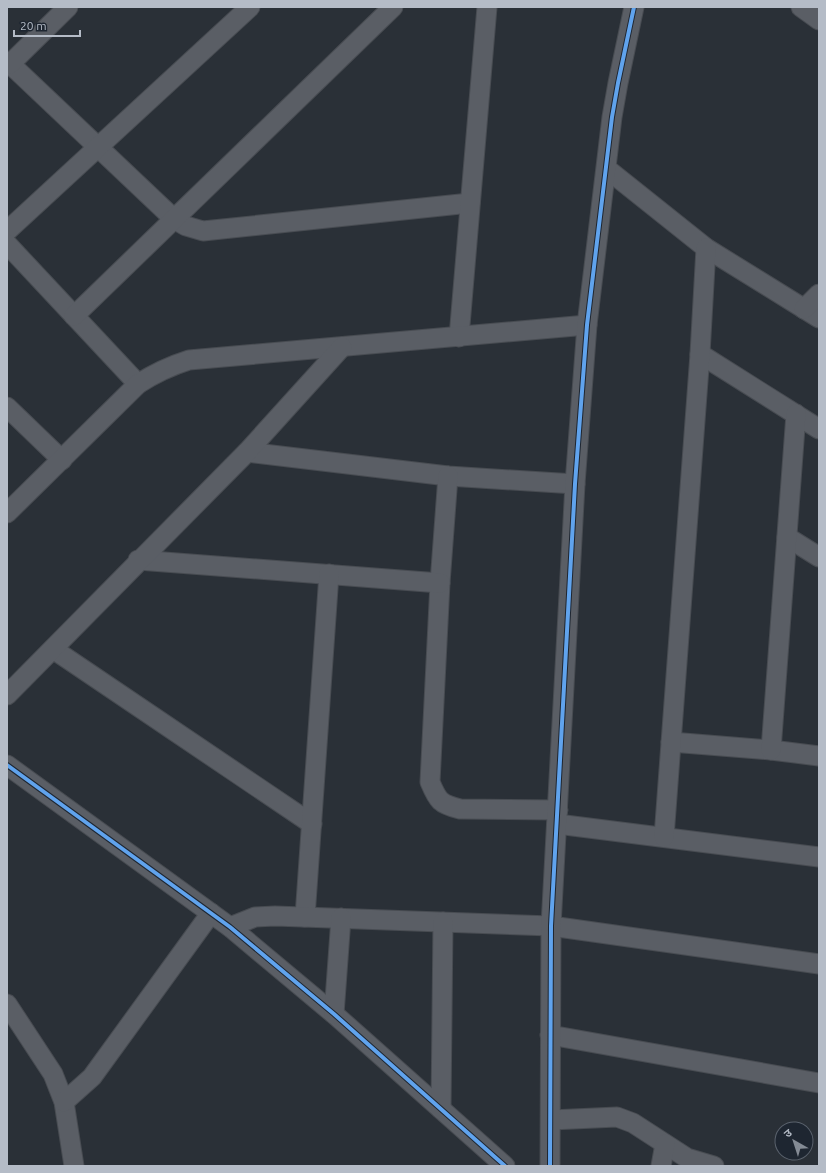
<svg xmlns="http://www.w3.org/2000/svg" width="826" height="1173" viewBox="0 0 826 1173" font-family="Ubuntu,'Noto Sans Devanagari',sans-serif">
<rect width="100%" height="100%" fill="#2a3037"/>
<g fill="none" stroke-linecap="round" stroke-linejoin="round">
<g stroke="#484c52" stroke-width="21">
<g id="minor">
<polyline points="801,7 819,20"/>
<polyline points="7,61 174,219 186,226 203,231 470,203"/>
<polyline points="10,64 68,7"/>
<polyline points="607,169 706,248 819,318"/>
<polyline points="7,231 250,7"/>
<polyline points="7,244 138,384"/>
<polyline points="804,309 819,294"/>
<polyline points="74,316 393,7"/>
<polyline points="459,337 487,7"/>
<polyline points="700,354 819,429"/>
<polyline points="7,407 62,460"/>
<polyline points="247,452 448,476 575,484"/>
<path d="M 448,476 L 440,583 L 430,782 C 438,801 440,804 460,809 L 558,810"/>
<path d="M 7,513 L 138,384 C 155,373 170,366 189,360 L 587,325"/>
<polyline points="787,537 819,557"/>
<polyline points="138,560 440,583"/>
<polyline points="53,649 312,824"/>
<polyline points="7,695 247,452 342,347"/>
<polyline points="671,742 771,750 819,756"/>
<polyline points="771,750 796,414"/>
<polyline points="7,765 230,927 334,1014 505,1166"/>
<polyline points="557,824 819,857"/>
<polyline points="664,837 700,354 706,248"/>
<polyline points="305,917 329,574"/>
<polyline points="230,927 255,917 275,916 551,926 819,964"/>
<polyline points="7,1004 53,1074 64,1102 74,1166"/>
<polyline points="334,1014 341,918"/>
<polyline points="550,1035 819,1083"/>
<polyline points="64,1102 92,1077 211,913"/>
<polyline points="441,1109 443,922"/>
<polyline points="551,1120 617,1117 633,1123 687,1158 714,1166"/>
<polyline points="550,1166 551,926 575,484 587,325 612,117 618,83 634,7"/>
<polyline points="661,1166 665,1144"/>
</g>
</g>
<use href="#minor" stroke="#5a5e65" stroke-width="19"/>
<g stroke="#1e2631" stroke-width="6">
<g id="cycleway">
<polyline points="7,765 230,927 334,1014 505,1166"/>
<polyline points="550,1166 551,926 575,484 587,325 612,117 618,83 634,7"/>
</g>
</g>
<use href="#cycleway" stroke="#60a3ed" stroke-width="4"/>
</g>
<rect width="826" height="1173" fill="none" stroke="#b5bcc7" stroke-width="16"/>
<g transform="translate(794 1141) rotate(321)"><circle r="19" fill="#1e2631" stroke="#5a626d"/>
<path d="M0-3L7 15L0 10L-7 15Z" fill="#848b95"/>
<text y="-6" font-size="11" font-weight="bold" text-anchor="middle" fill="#b5bcc7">उ</text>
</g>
<path d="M14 30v6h66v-6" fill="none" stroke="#b5bcc7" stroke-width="2"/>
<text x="20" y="30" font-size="12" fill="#b5bcc7" stroke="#1e2631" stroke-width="3" paint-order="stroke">20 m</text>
</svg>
